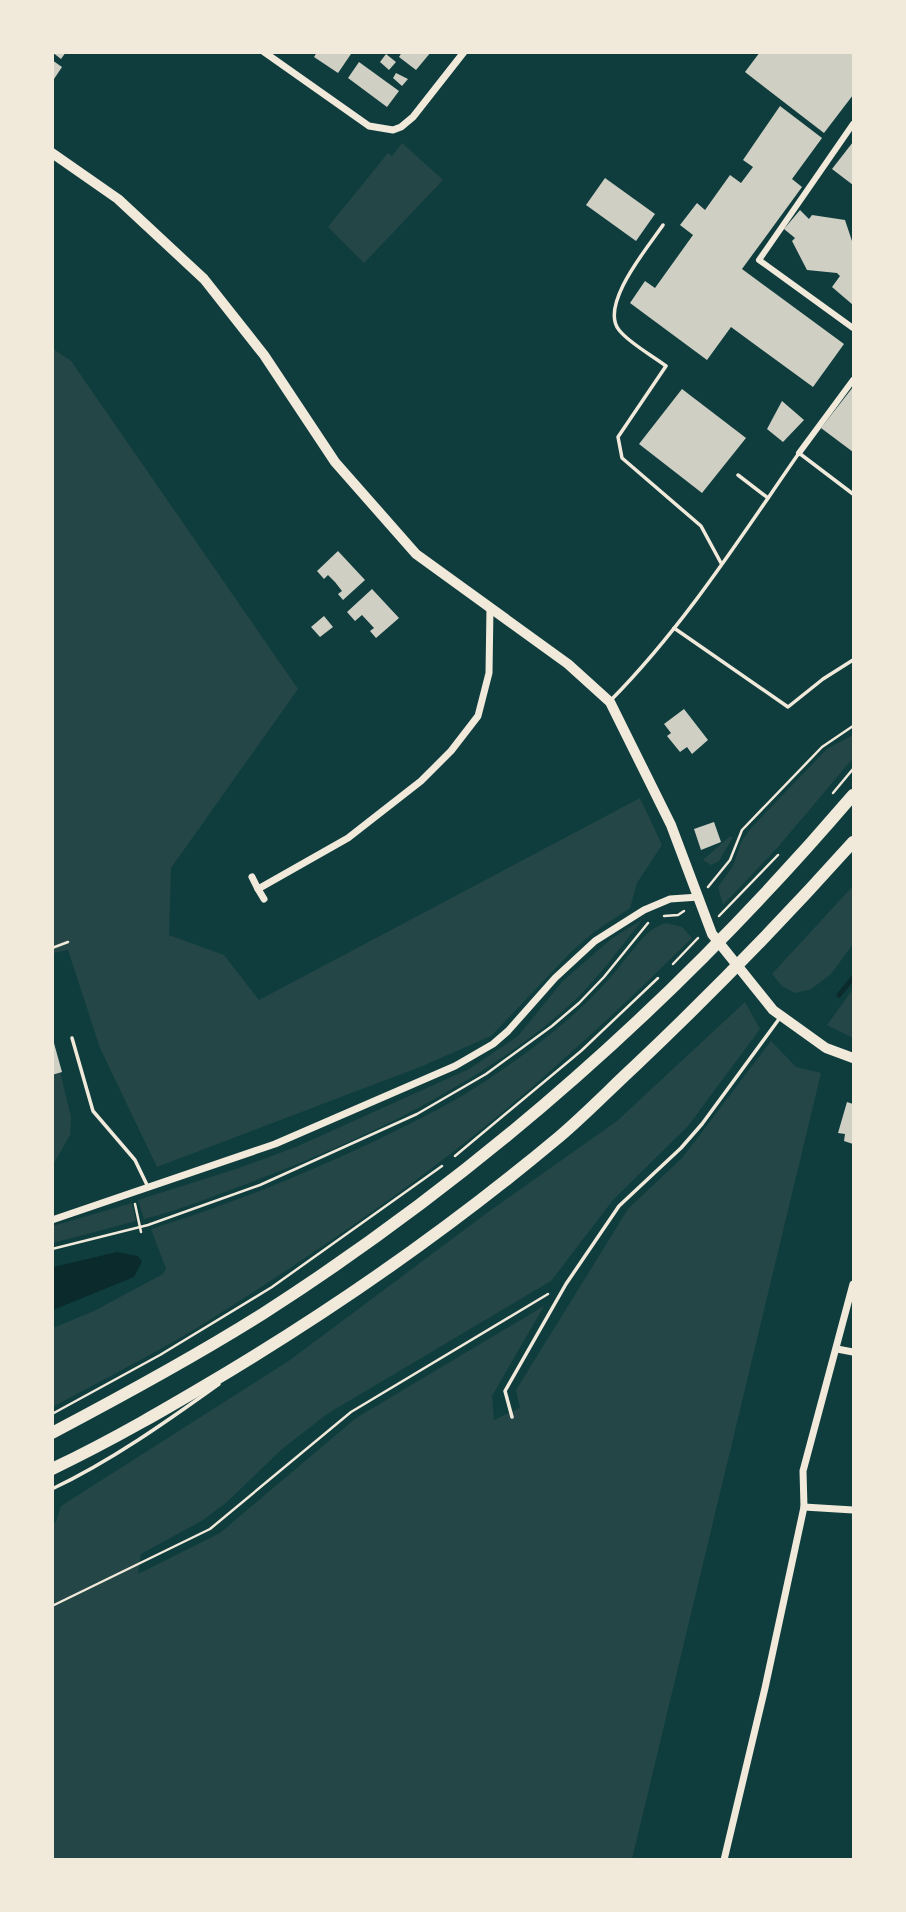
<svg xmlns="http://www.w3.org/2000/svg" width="906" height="1912" viewBox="0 0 906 1912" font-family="Rubik,sans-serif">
<rect width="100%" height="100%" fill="#0f3d3e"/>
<g fill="#244646">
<polygon points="402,143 443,180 364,263 328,227 388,153 392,156"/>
<polygon points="52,348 71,361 298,689 171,868 169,935 224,955 259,1000 640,798 662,845 637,883 630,908 594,932 572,951 491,1036 420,1067 157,1167 100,1048 68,950 53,953"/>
<polygon points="853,735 853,758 778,847 723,905 718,887 733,866 741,842 752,827 827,749"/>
<polygon points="729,837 733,837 719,861 711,865 703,860"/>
<polygon points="853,886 853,944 831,974 811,989 795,993 782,986 772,974"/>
<path d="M 642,920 C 620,948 599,977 573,1002 C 484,1083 361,1141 249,1183 C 214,1196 180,1210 144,1219 L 138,1200 L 239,1168 L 296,1147 L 469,1069 L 518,1036 L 563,981 L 611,939 Z"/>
<path d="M 666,923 L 682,927 L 692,938 C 627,1002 559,1066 488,1124 C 396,1199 297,1265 197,1328 C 150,1356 100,1381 53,1407 L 53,1328 L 94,1311 L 163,1274 L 166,1269 L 151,1229 C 229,1205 303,1175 377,1140 C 416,1121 457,1101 493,1076 C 541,1044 588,1007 624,961 C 636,947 647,928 666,923 Z"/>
<polygon points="853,989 853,1038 827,1025"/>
<polygon points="745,1002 760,1029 688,1126 613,1200 551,1281 327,1414 282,1449 227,1502 203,1520 141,1554 138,1574 220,1533 356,1418 544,1306 492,1396 494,1420 520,1408 516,1390 628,1209 683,1157 771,1041 796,1067 821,1073 632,1859 53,1859 52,1524 56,1522 61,1506 290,1360 491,1210 617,1121"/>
<polygon points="52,1038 71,1117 70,1135 53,1165"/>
<polygon points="132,1203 136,1221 53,1243 53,1226"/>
</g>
<polygon fill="#0a2a2b" points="117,1252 138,1256 142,1262 134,1277 53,1310 53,1267"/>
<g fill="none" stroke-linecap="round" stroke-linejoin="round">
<polyline stroke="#0a2a2b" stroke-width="5" points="839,995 853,978"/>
</g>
<g fill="#cfcfc3">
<polygon points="52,52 66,52 61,59"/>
<polygon points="317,52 349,52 351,54 338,73 314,57"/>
<polygon points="402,52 431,52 416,70 399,57"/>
<polygon points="760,52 853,52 853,95 824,133 745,72"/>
<polygon points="386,54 396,62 389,70 380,62"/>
<polygon points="52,60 62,67 52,82"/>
<polygon points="359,62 399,91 387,107 348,78"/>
<polygon points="396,73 408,79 402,86 393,78"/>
<polygon points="780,106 822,138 792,179 802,187 742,269 844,344 813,387 731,327 707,360 630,303 645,281 655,288 693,235 680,225 697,203 705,210 730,175 741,183 753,167 743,160"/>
<polygon points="853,142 853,185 832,169"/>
<polygon points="605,178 655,214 636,241 586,205"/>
<polygon points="800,210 809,219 812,215 845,220 853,244 853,305 832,287 840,276 837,273 807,270 792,241 795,238 784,229"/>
<polygon points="853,387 853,452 821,428"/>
<polygon points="682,389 746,438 702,493 639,444"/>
<polygon points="782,401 804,420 783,442 767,429"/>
<polygon points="338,551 365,580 343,600 338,594 342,591 335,582 328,575 324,579 317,571"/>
<polygon points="372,589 399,618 376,638 370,631 374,628 362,615 355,621 347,612"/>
<polygon points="324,616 333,627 320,637 311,627"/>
<polygon points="684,709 708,740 692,754 687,747 680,752 667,736 671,733 664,724"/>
<polygon points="714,822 721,842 701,850 694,829"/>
<polygon points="52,1036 62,1072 52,1075"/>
<polygon points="847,1102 853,1104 853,1144 844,1141 845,1134 838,1133"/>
</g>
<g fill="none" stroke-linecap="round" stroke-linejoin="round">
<g stroke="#f1e9da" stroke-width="2.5">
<polyline points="833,793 853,769"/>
<polyline points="708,887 730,860 742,830 822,747 853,726"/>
<polyline points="664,916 678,915 684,911"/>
<polyline points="719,916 778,855"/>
<polyline points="52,948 68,942"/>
<polyline points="673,964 698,938"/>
<polyline points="455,1156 581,1051 658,978"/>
<polyline points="135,1204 141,1232"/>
<polyline points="52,1249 148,1225 260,1185 417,1114 486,1074 552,1026 579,1003 604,977 648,923"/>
<polyline points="52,1414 160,1355 272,1287 442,1166"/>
<polyline points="52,1606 210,1529 351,1412 548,1294"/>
</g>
<g stroke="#f1e9da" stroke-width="3.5">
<path d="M 663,225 C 648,247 599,305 619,330 C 629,343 653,356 666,366 L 618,437 L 622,458 L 701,526 L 721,563"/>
<polyline points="738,475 768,498"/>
<polyline points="674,628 788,707 823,679 853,660"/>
<path d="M 611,700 C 684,626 740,538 799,453 L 853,494"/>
<polyline points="72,1038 93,1111 135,1160 148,1187"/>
<polyline points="512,1417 505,1391 566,1284 619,1206 681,1148 702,1124 779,1019"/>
<path d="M 52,1489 C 111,1461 166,1422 219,1384"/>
</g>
<g stroke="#f1e9da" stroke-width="6">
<polyline points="853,124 759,260 853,328"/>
<polyline points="799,453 853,380"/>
</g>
<g stroke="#f1e9da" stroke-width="7">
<polyline points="264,52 369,126 393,130 401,127 413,117 464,52"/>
<polyline points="252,877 258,889 348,838 421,781 451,751 478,716 489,673 490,608"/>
<polyline points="258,889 264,899"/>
<polyline points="52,1220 275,1144 455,1066 493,1044 508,1031 555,978 595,941 644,910 670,899 699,897"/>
<polyline points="837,1349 853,1352"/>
<polyline points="804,1507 853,1510"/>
<polyline points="724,1860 765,1688 804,1507 803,1471 853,1284"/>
</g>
<polyline stroke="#f1e9da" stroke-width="10" points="52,153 118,199 204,279 264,355 335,462 416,554 568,664 610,702 671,825 712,934 773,1010 826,1048 853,1058"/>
<g stroke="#f1e9da" stroke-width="12">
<path d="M 52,1433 C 124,1395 196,1356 264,1313 C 485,1171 682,995 853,795"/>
<path d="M 52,1469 C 113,1440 171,1406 228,1372 C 344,1302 455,1224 559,1137 C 586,1114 610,1089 636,1065 C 712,993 784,919 853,842"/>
</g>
</g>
<rect width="906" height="1912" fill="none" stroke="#f1e9da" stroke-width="108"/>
</svg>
